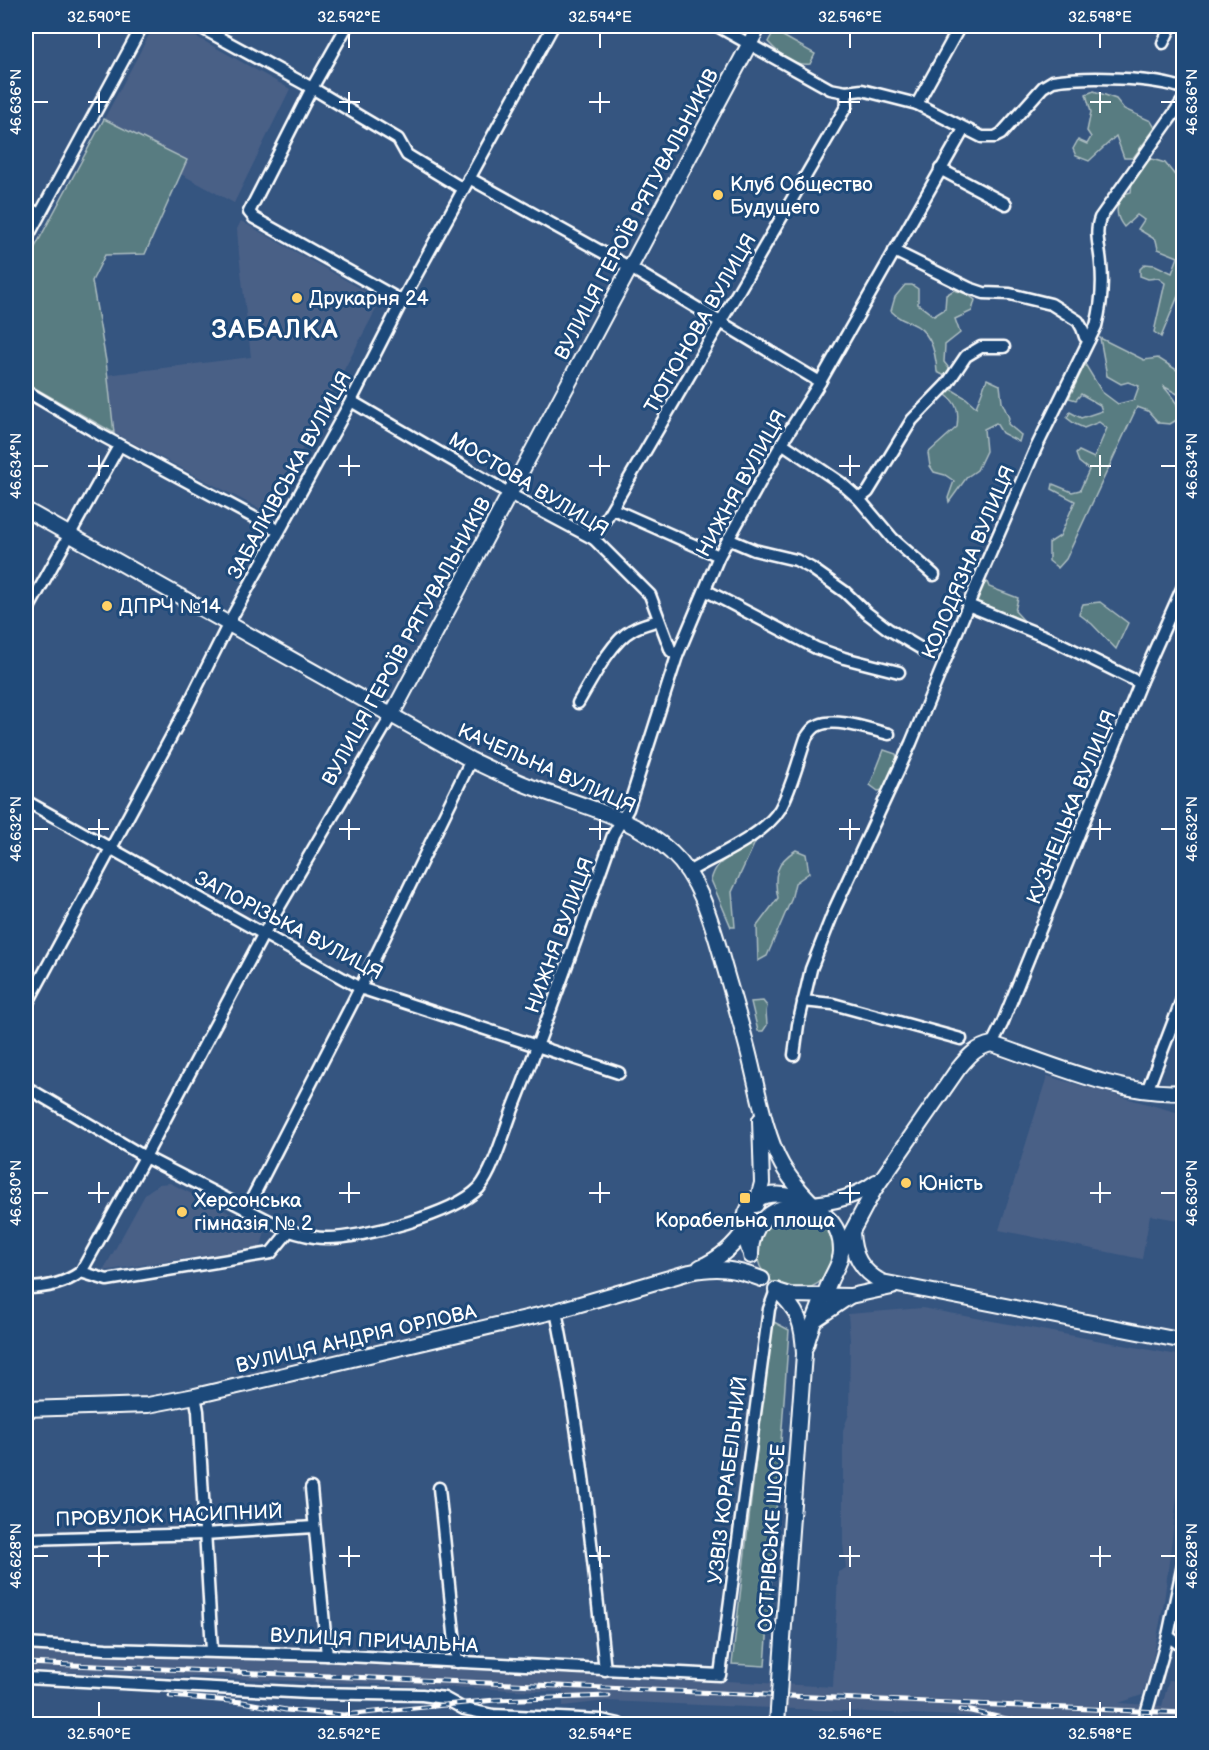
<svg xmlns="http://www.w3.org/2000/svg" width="1209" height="1750" viewBox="0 0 1209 1750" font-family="'Balsamiq Sans',sans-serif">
<rect width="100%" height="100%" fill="#355580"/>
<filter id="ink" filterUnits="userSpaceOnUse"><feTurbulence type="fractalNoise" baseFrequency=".0167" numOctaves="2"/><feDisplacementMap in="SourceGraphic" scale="12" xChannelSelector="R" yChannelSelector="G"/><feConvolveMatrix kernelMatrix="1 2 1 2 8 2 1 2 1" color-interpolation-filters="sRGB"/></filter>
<g filter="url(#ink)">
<g fill="#496086">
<polygon points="154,26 177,26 290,89 234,203 181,174 187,161 104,119"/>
<polygon points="241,221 381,300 268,513 114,433 107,375 251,357 239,254 237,229"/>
<polygon points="1047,1076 1183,1114 1183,1221 1150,1215 1142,1259 999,1230"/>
<polygon points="170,1183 265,1231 261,1247 103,1271 146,1193 159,1184"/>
<polygon points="922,1308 1183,1356 1183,1449 1164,1602 1151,1668 1142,1695 1119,1703 1162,1706 1169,1680 1183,1681 1183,1724 1146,1724 606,1701 563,1706 563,1692 26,1670 26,1645 213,1652 833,1687 838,1572 846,1568 843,1544 843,1430 849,1414 850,1340 848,1314"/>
</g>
<g fill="#587b81" stroke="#acbdc0" stroke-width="1.5">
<path d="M 774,31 L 815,54 L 810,64 C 793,66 780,55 768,42 Z"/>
<polygon points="1094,91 1116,99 1124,109 1151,121 1155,128 1133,158 1124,158 1116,136 1089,161 1076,156 1073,149 1078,140 1087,144 1091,137 1087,131 1091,112 1086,94"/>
<polygon points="104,119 187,160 145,254 105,255 92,281 106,361 114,433 26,383 26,264"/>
<path d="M 1152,159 L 1165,163 L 1178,179 L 1183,179 L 1183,284 L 1161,337 L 1154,332 L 1165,283 L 1158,278 L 1148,279 L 1140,276 L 1140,269 L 1145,264 L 1155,265 L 1172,273 L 1178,257 L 1158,249 L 1156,240 L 1138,229 L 1144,220 L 1137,215 L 1124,227 C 1115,216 1116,208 1121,195 L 1131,192 L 1132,181 L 1144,161 Z"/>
<path d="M 905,285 L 912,285 L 918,289 L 918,304 L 934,316 L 945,309 L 946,295 L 954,290 L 967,294 L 975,300 L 972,311 L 955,319 L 960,333 L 945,345 L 944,362 L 952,372 L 949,378 L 937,372 C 936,353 931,331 911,323 C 903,320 898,318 891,311 L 895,297 Z"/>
<path d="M 1100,338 L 1144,360 L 1158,358 L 1183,374 L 1183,397 L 1163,386 C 1172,396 1179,404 1180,418 L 1170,424 L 1159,423 L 1148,411 L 1137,407 L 1066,559 L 1058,568 L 1049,561 L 1049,543 L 1060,536 L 1075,501 L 1052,489 L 1053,484 L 1072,492 L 1080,490 L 1089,470 L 1079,462 L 1076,454 L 1079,451 L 1094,458 L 1107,428 L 1099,422 L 1084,428 L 1075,424 L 1067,418 L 1070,412 L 1081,418 L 1102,411 L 1100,405 L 1081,394 L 1076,400 L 1069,398 L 1085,364 L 1102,392 L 1118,404 L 1134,400 L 1139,386 L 1128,382 L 1121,384 L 1107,376 Z"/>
<path d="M 987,379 L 1000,385 L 1002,402 L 1009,418 L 1008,424 L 1021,435 L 1019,442 L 1002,433 L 996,423 L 984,429 L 986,451 L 977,470 L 967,477 L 949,502 L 948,498 L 954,481 L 945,475 L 934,472 L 930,466 L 928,453 L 957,427 C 959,412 958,404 946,395 L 951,389 L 966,398 L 976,407 Z"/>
<path d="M 987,582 L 989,587 L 1018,598 L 1015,611 L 1026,623 L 1015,629 L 979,613 C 975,600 974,590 987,582 Z"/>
<polygon points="1100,602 1128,623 1116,649 1092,624 1079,614 1083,604"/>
<polygon points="884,750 896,754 897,758 883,790 878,791 870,785"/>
<path d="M 759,834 L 732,892 L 735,927 L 731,927 L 711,880 C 717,860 725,861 740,850 C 747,845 753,839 759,834 Z"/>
<path d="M 796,850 L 806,854 L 809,873 L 795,883 L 791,900 L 767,956 L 758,961 L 757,926 L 778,898 C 773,876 776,862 796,850 Z"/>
<polygon points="763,1001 767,1006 766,1012 767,1025 763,1031 758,1031 751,1002"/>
<circle cx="796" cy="1251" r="39"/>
<polygon points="772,1321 789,1330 765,1666 732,1664"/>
</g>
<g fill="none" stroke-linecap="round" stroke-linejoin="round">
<g stroke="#fff" stroke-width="15">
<g id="street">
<polyline points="198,26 312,88 398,139 407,155 463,189"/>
<polyline points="347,26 312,88 249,212 254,218 402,301"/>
<path d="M 717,26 L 830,89 L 846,92 L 862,90 L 917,104 L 982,137 L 995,137 L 1001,134 L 1043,87 L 1053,81 C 1084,76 1155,77 1184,89"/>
<polyline points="1163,43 1171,26"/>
<polyline points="917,104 960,26"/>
<polyline points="940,169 1006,204"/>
<polyline points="469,178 629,267 820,382"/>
<polyline points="26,207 39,214"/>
<polyline points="26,240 142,26"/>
<polyline points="894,251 969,288 984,293 1010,294 1051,304 1078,321 1082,328 1085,337 1089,340"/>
<polyline points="26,391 99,434 279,531"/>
<polyline points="351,401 517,498 594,539 650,595 671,651 677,656"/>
<polyline points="782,443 841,483 859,499 893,539 934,575"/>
<polyline points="859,499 868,492 912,420 947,384 966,356 981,347 1004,347"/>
<polyline points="613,509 719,556"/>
<polyline points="594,539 847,105 846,92"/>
<polyline points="728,539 754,550 796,560 811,568 845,592 867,613 888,629 925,651"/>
<polyline points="705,590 816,648 844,658 899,672"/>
<polyline points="968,605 1051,639 1140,683"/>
<polyline points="26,613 119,446"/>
<path d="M 578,703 C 590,683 611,641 632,630 C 640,625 650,623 659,620"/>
<polyline points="26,801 360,988 619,1073"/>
<path d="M 688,872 C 715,856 764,836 780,809 C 792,787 798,761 806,738 C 810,732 813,727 819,725 C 836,717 871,730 889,734"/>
<polyline points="803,1001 833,1004 961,1039"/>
<polyline points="26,1006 185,711 232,617 351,401 402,301 553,26"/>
<polyline points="992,1044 1002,1024 1140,683 1184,584"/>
<path d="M 794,1055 L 798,1025 L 811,969 L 835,908 L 911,743 L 971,598 L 1036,448 L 1096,326 C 1101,307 1103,284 1101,264 C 1100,248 1094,233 1100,218 L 1184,99"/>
<polyline points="26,1087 145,1157 289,1231"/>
<polyline points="1147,1091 1184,994"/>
<polyline points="246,1210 360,988 471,760"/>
<path d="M 81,1272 L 107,1280 L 271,1253 L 289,1231 C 301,1234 312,1238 325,1238 C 361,1239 454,1214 479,1188 C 493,1172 505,1129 513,1109 C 549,1018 581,926 613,835 L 628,809 L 677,656 L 719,556 L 782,443 L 820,382 L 964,129"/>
<path d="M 26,1288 C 46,1288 64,1284 81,1272 L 145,1157 L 264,933 L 391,716"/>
<path d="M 556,1311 C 580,1430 592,1549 605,1670"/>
<polyline points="195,1396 198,1411 212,1650"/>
<polyline points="311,1488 327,1655"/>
<polyline points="439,1488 457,1662"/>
<polyline points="26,1539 204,1534 314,1527"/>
<polyline points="1168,1636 1184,1648"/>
<polyline points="26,1644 106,1649 327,1655 720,1675 769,1309 776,1290"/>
<polyline points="26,1678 309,1693 422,1695 444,1698 464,1709 493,1715 601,1720 619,1724"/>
<polyline points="1143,1724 1168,1636 1184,1560"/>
</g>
</g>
<g stroke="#fff" stroke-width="18">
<g id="secondary">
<path d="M 26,510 L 471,760 C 492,770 514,781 537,789 C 583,806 636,818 672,853 C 699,878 710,917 720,951 C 728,981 738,1012 746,1043 C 756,1079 764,1133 782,1165 C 793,1184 808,1199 823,1214"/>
<polyline points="391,716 759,26"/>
<path d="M 807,1204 C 833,1203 856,1197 876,1182"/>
<polyline points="756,1205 762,1183 760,1120"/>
<path d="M 852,1232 C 853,1255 861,1271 882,1282 L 1184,1341"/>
<path d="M 749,1250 C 731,1200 766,1183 808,1202"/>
<path d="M 841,1252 L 874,1190 L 958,1069 C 968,1057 976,1047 992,1044 C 1049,1063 1123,1097 1184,1092"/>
<path d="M 751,1256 C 749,1190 841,1190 841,1251 C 841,1263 834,1271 830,1281 C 821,1302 812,1324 806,1346"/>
<path d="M 700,1267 C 719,1259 735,1245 746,1228"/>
<path d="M 776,1290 C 799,1310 803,1324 804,1354 L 781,1666"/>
<polyline points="777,1291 790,1295 850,1296"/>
<polyline points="816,1319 850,1296 892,1287"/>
<path d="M 26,1409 L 148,1405 L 195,1396 L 556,1311 L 690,1272 C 718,1266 735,1269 762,1279"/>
</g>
</g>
<use href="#street" stroke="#1f4a7a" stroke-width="10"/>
<use href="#secondary" stroke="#1f4a7a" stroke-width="14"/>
<g stroke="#fff" stroke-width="5">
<g id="rail">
<polyline points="26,1663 1184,1713"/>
<polyline points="170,1696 243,1702 286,1710 344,1715 495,1700 609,1696"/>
<polyline points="960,1710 971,1711 1029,1724"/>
</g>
</g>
<use href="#rail" stroke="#1f4a7a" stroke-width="3" stroke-dasharray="9" stroke-linecap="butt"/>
<g stroke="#fff" stroke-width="18" stroke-linecap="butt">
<polyline id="secondary-bridge" points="777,1724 781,1666"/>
</g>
<use href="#secondary-bridge" stroke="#1f4a7a" stroke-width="14"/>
</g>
</g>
<path fill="none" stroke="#fff" stroke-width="2" d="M 99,33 L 99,48M 349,33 L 349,48M 600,33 L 600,48M 850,33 L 850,48M 1100,33 L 1100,48M 99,92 L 99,113M 349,92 L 349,113M 600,92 L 600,113M 850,92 L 850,113M 1100,92 L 1100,113M 33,102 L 48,102M 88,102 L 109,102M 339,102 L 360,102M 589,102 L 610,102M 839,102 L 860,102M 1090,102 L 1111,102M 1161,102 L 1176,102M 99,455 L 99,476M 349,455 L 349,476M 600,455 L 600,476M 850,455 L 850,476M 1100,455 L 1100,476M 33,466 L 48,466M 88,466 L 109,466M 339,466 L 360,466M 589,466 L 610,466M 839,466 L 860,466M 1090,466 L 1111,466M 1161,466 L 1176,466M 99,819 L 99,840M 349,819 L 349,840M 600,819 L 600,840M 850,819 L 850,840M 1100,819 L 1100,840M 33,829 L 48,829M 88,829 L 109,829M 339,829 L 360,829M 589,829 L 610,829M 839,829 L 860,829M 1090,829 L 1111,829M 1161,829 L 1176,829M 99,1182 L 99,1203M 349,1182 L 349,1203M 600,1182 L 600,1203M 850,1182 L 850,1203M 1100,1182 L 1100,1203M 33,1193 L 48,1193M 88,1193 L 109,1193M 339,1193 L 360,1193M 589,1193 L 610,1193M 839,1193 L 860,1193M 1090,1193 L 1111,1193M 1161,1193 L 1176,1193M 99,1546 L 99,1567M 349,1546 L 349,1567M 600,1546 L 600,1567M 850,1546 L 850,1567M 1100,1546 L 1100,1567M 33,1556 L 48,1556M 88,1556 L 109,1556M 339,1556 L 360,1556M 589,1556 L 610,1556M 839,1556 L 860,1556M 1090,1556 L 1111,1556M 1161,1556 L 1176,1556M 99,1702 L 99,1717M 349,1702 L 349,1717M 600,1702 L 600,1717M 850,1702 L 850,1717M 1100,1702 L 1100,1717"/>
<g fill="#ffd166" stroke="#1f4a7a" stroke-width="2">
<circle cx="718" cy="195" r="6"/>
<circle cx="297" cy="298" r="6"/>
<circle cx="107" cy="606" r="6"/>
<circle cx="906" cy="1183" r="6"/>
<rect x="739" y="1192" width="12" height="12" rx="3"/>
<circle cx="182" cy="1212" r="6"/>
</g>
<g text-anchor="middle" stroke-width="6" stroke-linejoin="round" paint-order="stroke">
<g font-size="20" fill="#fff" stroke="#1f4a7a" text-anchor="start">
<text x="730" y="191">Клуб Общество<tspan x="730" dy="23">Будущего</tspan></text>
<text x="309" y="305">Друкарня 24</text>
<text x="119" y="613">ДПРЧ №14</text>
<text x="918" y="1190">Юність</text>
<text x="194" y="1207">Херсонська<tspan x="194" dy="23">гімназія № 2</tspan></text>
<text x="745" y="1227" text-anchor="middle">Корабельна площа</text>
</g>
<g font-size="20" fill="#fff" stroke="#1f4a7a">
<text transform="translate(636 214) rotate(-62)" y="7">ВУЛИЦЯ ГЕРОЇВ РЯТУВАЛЬНИКІВ</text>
<text transform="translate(700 323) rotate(-60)" y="7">ТЮТЮНОВА ВУЛИЦЯ</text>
<text transform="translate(289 475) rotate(-61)" y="7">ЗАБАЛКІВСЬКА ВУЛИЦЯ</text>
<text transform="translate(741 483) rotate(-61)" y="7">НИЖНЯ ВУЛИЦЯ</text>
<text transform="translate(529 484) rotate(31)" y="7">МОСТОВА ВУЛИЦЯ</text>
<text transform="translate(968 562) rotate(-67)" y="7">КОЛОДЯЗНА ВУЛИЦЯ</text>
<text transform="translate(406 641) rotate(-61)" y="7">ВУЛИЦЯ ГЕРОЇВ РЯТУВАЛЬНИКІВ</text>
<text transform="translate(547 768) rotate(24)" y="7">КАЧЕЛЬНА ВУЛИЦЯ</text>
<text transform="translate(1071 807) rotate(-68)" y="7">КУЗНЕЦЬКА ВУЛИЦЯ</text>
<text transform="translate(289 925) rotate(28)" y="7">ЗАПОРІЗЬКА ВУЛИЦЯ</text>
<text transform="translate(559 935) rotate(-70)" y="7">НИЖНЯ ВУЛИЦЯ</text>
<text transform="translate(356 1338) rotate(-13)" y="7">ВУЛИЦЯ АНДРІЯ ОРЛОВА</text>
<text transform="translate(727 1480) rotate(-83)" y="7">УЗВІЗ КОРАБЕЛЬНИЙ</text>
<text transform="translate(169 1515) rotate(-2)" y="7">ПРОВУЛОК НАСИПНИЙ</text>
<text transform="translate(771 1538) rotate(-86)" y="7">ОСТРІВСЬКЕ ШОСЕ</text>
<text transform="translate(374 1640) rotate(3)" y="7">ВУЛИЦЯ ПРИЧАЛЬНА</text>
</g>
<g font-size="26" font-weight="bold" letter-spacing="1.5" fill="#fff" stroke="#1f4a7a">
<text x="275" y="338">ЗАБАЛКА</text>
</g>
</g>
<rect width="1209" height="1750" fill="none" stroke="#1f4a7a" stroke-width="66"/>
<rect x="33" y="33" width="1143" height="1684" fill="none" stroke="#fff" stroke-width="2"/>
<g font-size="15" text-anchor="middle" fill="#fff">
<text x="99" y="22">32.590°E</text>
<text x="349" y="22">32.592°E</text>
<text x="600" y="22">32.594°E</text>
<text x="850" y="22">32.596°E</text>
<text x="1100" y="22">32.598°E</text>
<text transform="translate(16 102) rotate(-90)" y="5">46.636°N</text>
<text transform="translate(1192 102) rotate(-90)" y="5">46.636°N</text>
<text transform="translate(16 466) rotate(-90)" y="5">46.634°N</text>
<text transform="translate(1192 466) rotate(-90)" y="5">46.634°N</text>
<text transform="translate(16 829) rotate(-90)" y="5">46.632°N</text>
<text transform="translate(1192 829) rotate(-90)" y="5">46.632°N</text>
<text transform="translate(16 1193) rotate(-90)" y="5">46.630°N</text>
<text transform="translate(1192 1193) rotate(-90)" y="5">46.630°N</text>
<text transform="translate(16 1556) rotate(-90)" y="5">46.628°N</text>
<text transform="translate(1192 1556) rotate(-90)" y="5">46.628°N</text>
<text x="99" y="1739">32.590°E</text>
<text x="349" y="1739">32.592°E</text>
<text x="600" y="1739">32.594°E</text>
<text x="850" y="1739">32.596°E</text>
<text x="1100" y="1739">32.598°E</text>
</g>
</svg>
